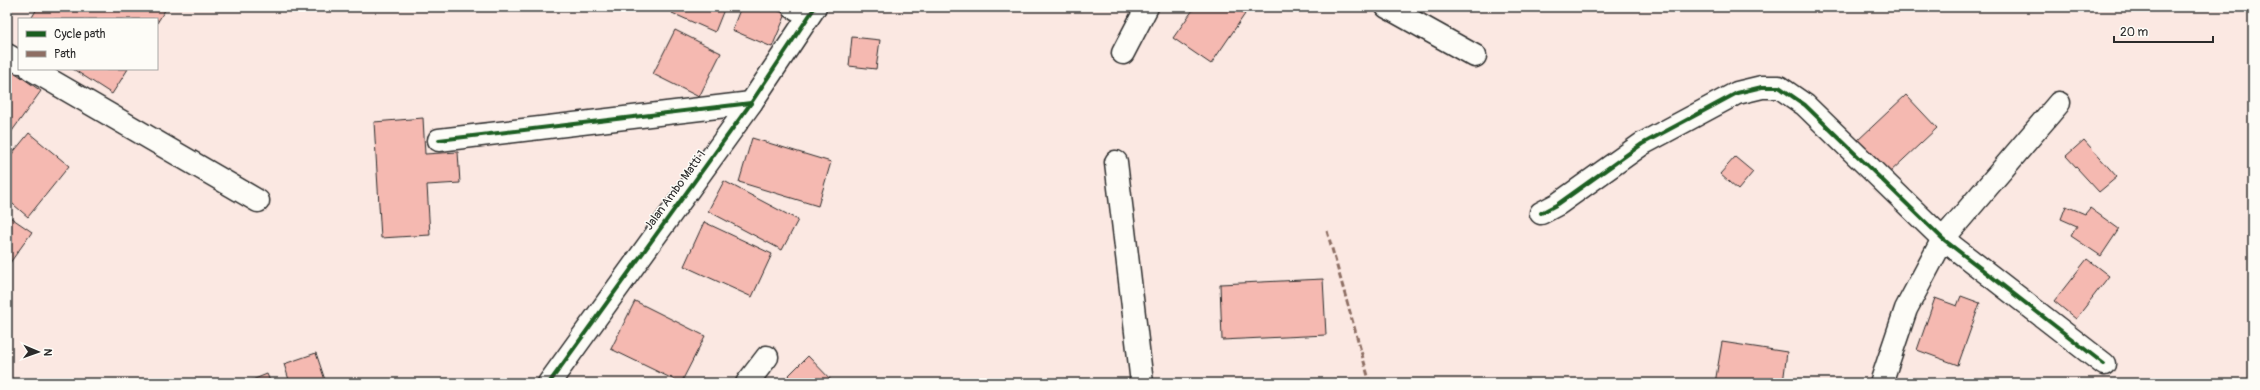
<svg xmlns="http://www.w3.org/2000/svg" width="2260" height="390" viewBox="0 0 2260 390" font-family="Pangolin,sans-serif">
<rect width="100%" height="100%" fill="#fbe8e2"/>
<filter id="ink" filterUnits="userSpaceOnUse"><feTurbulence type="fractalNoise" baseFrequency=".025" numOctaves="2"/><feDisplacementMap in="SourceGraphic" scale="8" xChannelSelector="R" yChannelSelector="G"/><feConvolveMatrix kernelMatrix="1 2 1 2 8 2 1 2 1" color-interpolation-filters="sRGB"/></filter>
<g filter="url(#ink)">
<g fill="#f5b9b1" stroke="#2b2b2b">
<polygon points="38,7 167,7 157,23 157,19 31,19"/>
<polygon points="675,7 725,7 715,32 672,13"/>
<polygon points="741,7 769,7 786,14 772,47 732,30"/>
<polygon points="1195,7 1235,7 1245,14 1211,64 1173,38"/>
<polygon points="675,30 721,53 699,97 653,74"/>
<polygon points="852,37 880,40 876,69 849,66"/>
<polygon points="7,67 41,91 7,138"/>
<polygon points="73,69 128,69 112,94"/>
<polygon points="1906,95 1937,128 1888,174 1857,141"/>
<polygon points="423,118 425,154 458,152 460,183 427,185 430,235 381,238 374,122"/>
<polygon points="29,133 69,166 28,217 7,199 7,160"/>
<polygon points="752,138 831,162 818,206 739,182"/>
<polygon points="2084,140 2117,177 2099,192 2066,156"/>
<polygon points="1735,157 1753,172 1738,190 1720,174"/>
<polygon points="724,181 798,220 782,250 708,211"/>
<polygon points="2066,206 2085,214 2090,208 2119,229 2101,256 2071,236 2077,226 2061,219"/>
<polygon points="7,215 32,232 7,267"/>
<polygon points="704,222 772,254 752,297 684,266"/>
<polygon points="2087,259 2109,276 2076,319 2054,301"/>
<polygon points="1323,279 1326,335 1222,340 1220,284"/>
<polygon points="1961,296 1980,303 1958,365 1917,350 1935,298 1957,306"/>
<polygon points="635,301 705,336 681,383 611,349"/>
<polygon points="1722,342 1787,352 1783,383 1715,383"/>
<polygon points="316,353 326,383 290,383 284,364"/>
<polygon points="808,356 834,383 784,383 783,381"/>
<polygon points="267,374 271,383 245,383"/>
</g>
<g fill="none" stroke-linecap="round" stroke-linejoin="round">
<g stroke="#2b2b2b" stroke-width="25">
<g id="street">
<polyline points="793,7 809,15"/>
<polyline points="1387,7 1475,56"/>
<polyline points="1123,53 1147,7"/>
<polyline points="7,55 19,62"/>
<polyline points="31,69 258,201"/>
<polyline points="439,140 751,103"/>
<polyline points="1116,162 1142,383"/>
<polyline points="1541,213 1558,204 1642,144 1737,93 1762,87 1779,87 1805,105 1943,239 2104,364"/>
<polyline points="549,383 751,103 815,7"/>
<polyline points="747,383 767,357"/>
<polyline points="1881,383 1906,309 1943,239 2059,103"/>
</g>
</g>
<use href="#street" stroke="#fdfcf7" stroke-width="22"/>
<polyline stroke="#8d6e63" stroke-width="3" stroke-dasharray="6 3" stroke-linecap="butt" points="1327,231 1370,383"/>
<g stroke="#fdfcf7" stroke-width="6">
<g id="cycleway">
<polyline points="439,140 751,103"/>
<polyline points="1541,213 1558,204 1642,144 1737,93 1762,87 1779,87 1805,105 1943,239 2104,364"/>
<polyline points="549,383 751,103 815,7"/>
</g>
</g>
<use href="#cycleway" stroke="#1b5e20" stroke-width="4"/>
</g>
</g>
<g text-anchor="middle" stroke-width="3" stroke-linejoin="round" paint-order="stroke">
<g font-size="12" fill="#2b2b2b" stroke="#fdfcf7">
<text transform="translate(675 190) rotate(-54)" y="4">Jalan Ambo Matti 1</text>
</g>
</g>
<rect width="2260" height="390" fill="none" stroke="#fdfcf7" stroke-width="24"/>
<rect x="12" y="12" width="2236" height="366" fill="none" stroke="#2b2b2b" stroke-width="1.5" filter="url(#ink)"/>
<rect x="18" y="18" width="140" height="52" fill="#fdfcf7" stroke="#a9a8a5"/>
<rect x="26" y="31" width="20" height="6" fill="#1b5e20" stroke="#a9a8a5"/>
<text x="54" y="38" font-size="12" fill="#2b2b2b">Cycle path</text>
<rect x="26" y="51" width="20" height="6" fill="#8d6e63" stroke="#a9a8a5"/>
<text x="54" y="58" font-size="12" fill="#2b2b2b">Path</text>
<g transform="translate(38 352) rotate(92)" stroke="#fdfcf7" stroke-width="3" paint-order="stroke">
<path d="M0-3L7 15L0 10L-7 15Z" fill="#2b2b2b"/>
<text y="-6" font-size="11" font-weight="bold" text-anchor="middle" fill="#2b2b2b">N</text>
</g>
<path d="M2114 36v6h99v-6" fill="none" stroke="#2b2b2b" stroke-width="2"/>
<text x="2120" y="36" font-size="12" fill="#2b2b2b" stroke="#fdfcf7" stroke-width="3" paint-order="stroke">20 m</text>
</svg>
